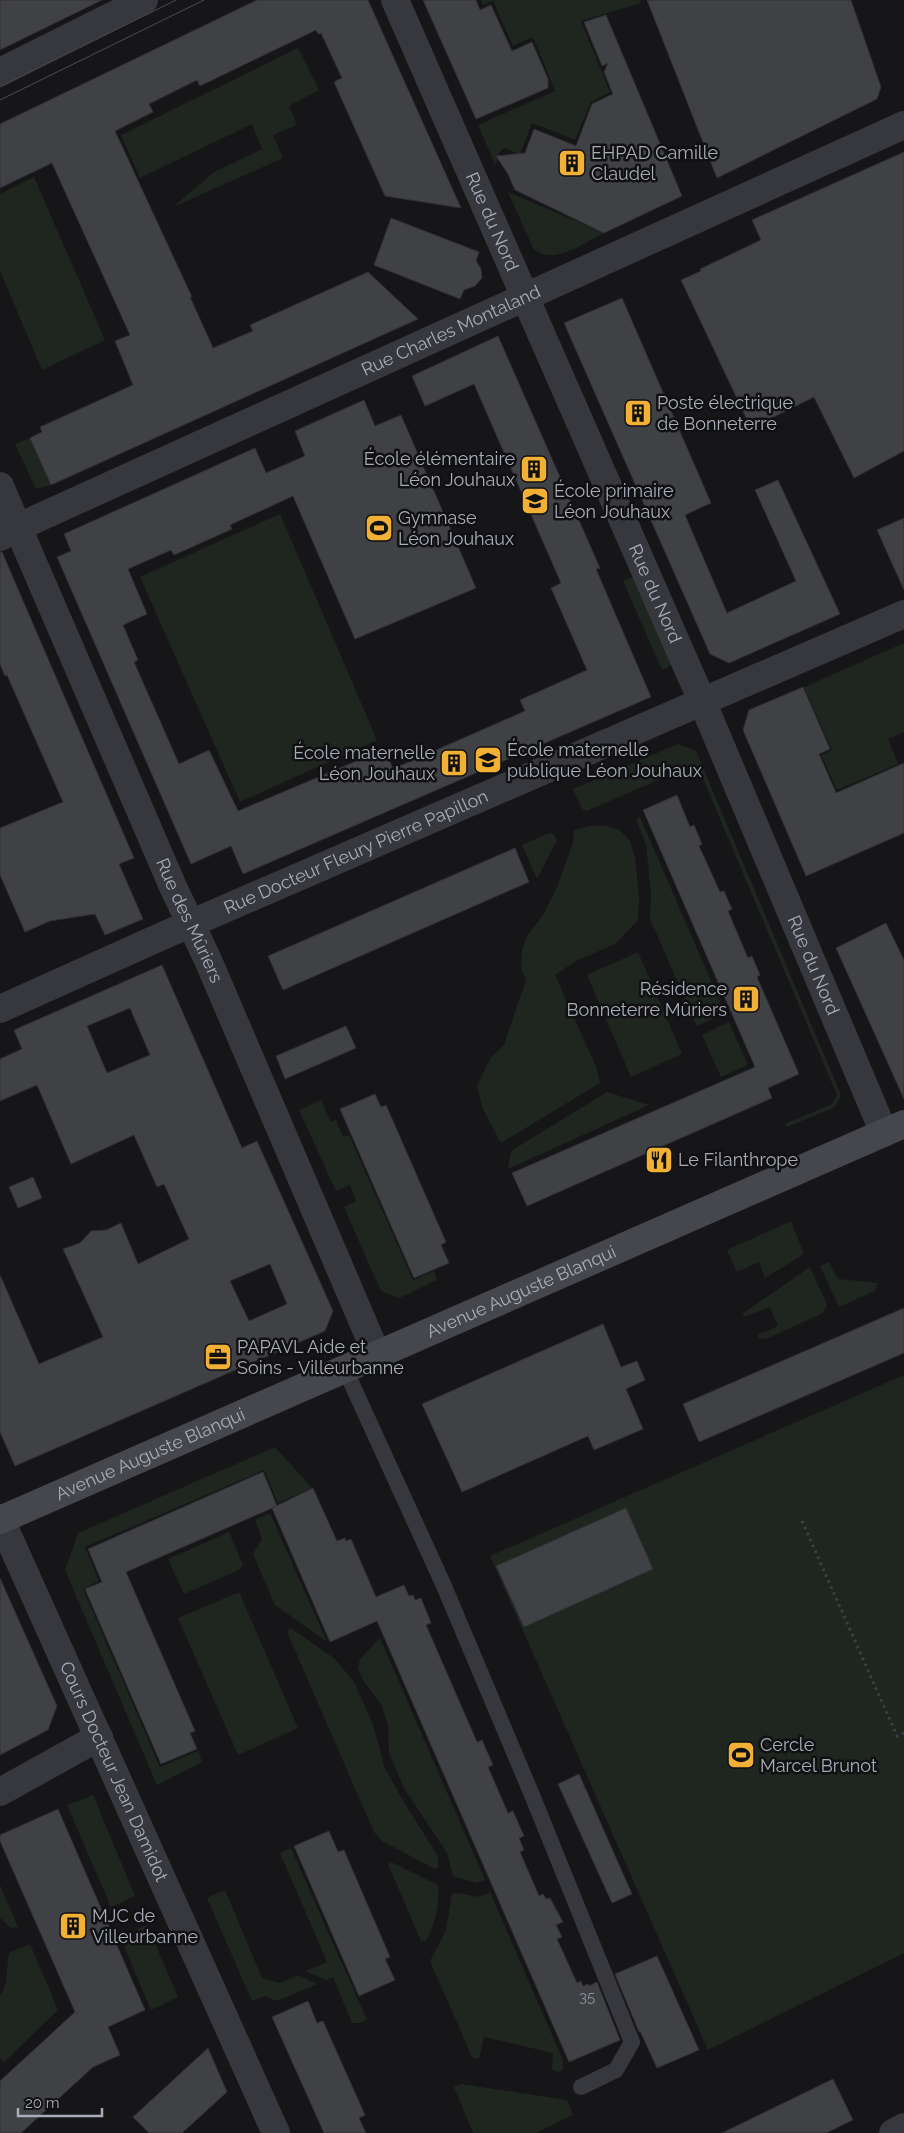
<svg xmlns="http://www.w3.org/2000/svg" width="904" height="2133" viewBox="0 0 904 2133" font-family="Raleway,sans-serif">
<rect width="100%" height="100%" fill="#161618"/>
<g fill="#1e261f">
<polygon points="481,0 640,0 641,3 581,21 610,92 591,102 575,140 532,123 520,154 504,148 497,155 497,162 495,164 478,125 555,91 533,37 513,46 493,1 483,5"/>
<polygon points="298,48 319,90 289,106 297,125 273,135 283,158 173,207 214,172 262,149 252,124 140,178 121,135"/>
<polygon points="34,177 105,340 42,370 0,271 0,194"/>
<path d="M 508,192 L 604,233 C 584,243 552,267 533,248 Z"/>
<polygon points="30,438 51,485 36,489 15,444"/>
<polygon points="280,514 377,740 240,802 140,577"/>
<polygon points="636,576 674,664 662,670 623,581"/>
<polygon points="904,643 904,732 888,739 898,764 837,790 821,755 832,750 804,687"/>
<polygon points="678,744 696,751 841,1095 835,1107 787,1127 785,1124 832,1104 837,1095 701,774 683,769 587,811 582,809 573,789"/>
<polygon points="640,817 725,1013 697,1026 650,919 651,895 646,844 636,820"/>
<polygon points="589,826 607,826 620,830 630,841 635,858 639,896 638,920 615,944 576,961 555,975 597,1069 600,1083 501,1143 483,1109 477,1086 491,1057 504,1045 526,980 521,967 522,951 527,936 543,915 557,887 573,843 574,830"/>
<polygon points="549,833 554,834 557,840 537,879 522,845"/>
<polygon points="638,952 682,1054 631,1077 587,975"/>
<polygon points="729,1022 748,1065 721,1077 702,1035"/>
<polygon points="607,1092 649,1105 508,1169 511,1151"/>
<polygon points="321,1100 331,1122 336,1120 343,1137 349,1135 413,1280 434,1271 437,1280 399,1298 381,1291 344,1207 356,1201 350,1185 336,1191 299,1110"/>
<polygon points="791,1221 804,1254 765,1278 759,1262 737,1272 727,1250"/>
<polygon points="829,1262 838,1279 878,1283 875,1291 839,1307 820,1266"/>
<polygon points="810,1267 827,1305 823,1313 766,1339 759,1338 758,1335 778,1326 770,1307 744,1317 742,1314"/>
<polygon points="904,1375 904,1953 708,2050 490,1556"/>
<polygon points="275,1447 312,1488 278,1503 264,1470 85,1547 99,1581 83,1589 160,1767 198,1751 202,1762 157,1785 65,1570 78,1533"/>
<polygon points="270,1513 327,1642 275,1605 253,1554 262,1539 255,1520"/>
<polygon points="229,1532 243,1565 239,1570 184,1594 168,1559"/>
<polygon points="239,1592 298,1728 238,1755 178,1618"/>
<polygon points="291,1628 335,1659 354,1682 373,1724 384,1766 403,1801 438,1856 438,1868 433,1868 382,1841 374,1832 287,1632"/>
<polygon points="380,1638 485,1880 476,1883 453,1876 447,1853 404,1788 389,1753 388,1726 381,1704 364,1682 358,1669 360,1659"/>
<polygon points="93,1795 135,1896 111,1907 67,1805"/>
<polygon points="291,1848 367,2020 359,2023 352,2023 333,1977 326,1980 305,1971 327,1962 280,1853"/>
<path d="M 391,1862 L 438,1885 C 440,1905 435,1924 426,1941 L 421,1941 L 388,1864 Z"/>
<polygon points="0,1885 18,1927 11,1928 0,1918"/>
<polygon points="225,1890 262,1978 280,1983 298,1975 317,1984 277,2001 265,1996 252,2001 207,1898"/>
<polygon points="490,1892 563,2060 563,2069 559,2072 552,2070 553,2053 484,2037 479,2059 472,2057 430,1961 446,1930 452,1894 458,1893 478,1897"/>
<polygon points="147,1925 178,1997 151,2010 120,1937"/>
<path d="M 30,1944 L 58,2010 L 4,2062 L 0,2058 L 0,1996 C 9,1985 6,1967 9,1953 Z"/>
<polygon points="461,2084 567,2100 573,2115 536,2133 473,2133 454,2087"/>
</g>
<g fill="#404145" stroke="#303034" fill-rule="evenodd">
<polygon points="0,0 102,0 0,50"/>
<polygon points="257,0 368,0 461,208 385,196 334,82 342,78 321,33 318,34 316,30 200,86 197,80 149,104 153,112 115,131 192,297 190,297 213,348 253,331 250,325 368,272 418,319 51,485 30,438 42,432 40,427 133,385 115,341 130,335 52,163 0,188 0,124"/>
<polygon points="423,0 476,0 480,10 491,5 512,51 532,42 548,79 548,88 476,119"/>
<polygon points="647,0 851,0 881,87 877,99 717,178"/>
<polygon points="606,15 682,196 604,233 515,190 508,174 496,156 525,153 534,129 576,146 592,104 613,94 604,72 608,63 602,66 584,22"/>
<polygon points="904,152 904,451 854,478 814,397 751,428 681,280 701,271 700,269 761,240 752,220"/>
<polygon points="391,218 479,252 476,261 481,269 482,278 475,286 464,290 460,299 374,265"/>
<polygon points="622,298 711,503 685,515 727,613 796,581 755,490 778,480 840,614 729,663 710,654 564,323"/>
<polygon points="498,336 600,568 596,569 651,697 243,874 231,846 191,864 57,557 71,551 64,534 255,448 266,473 305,456 295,431 364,400 375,426 401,415 476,588 355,639 293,496 230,525 232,529 174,555 171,550 128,569 147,614 123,625 138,660 134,662 179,764 209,750 238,811 385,749 393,769 525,711 520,700 587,670 551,588 561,583 474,384 425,406 412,376"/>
<polygon points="904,518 904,590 877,530"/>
<polygon points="0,552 2,552 134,858 119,864 143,919 105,935 95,914 50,921 25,932 0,875 0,828 63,802 7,675 5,676 0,664"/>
<polygon points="803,687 830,749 819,754 836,793 904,763 904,833 806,876 743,730 749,710"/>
<polygon points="677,795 690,827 694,825 702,844 699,846 720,892 724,891 732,909 728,911 748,958 752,956 760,975 757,977 799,1074 768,1088 772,1098 527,1206 512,1173 755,1067 643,810"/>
<polygon points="515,848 529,882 283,990 268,956"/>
<polygon points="886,923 904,960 904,1099 836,948"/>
<path d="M 162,965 L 242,1148 L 257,1141 L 333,1311 L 325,1331 L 15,1466 L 0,1432 L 0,1275 L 39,1364 L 103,1337 L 63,1249 L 80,1243 L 91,1231 L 106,1230 L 121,1223 L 138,1264 L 189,1239 L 164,1184 L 157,1187 L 134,1135 L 71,1164 L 37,1085 L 0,1101 L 0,1059 L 22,1049 L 14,1030 ZM 130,1008 L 150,1055 L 107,1073 L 87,1026 ZM 270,1264 L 287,1304 L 249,1321 L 230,1281 Z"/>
<polygon points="346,1026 356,1048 285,1079 276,1056"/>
<polygon points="375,1094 381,1107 386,1105 446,1242 441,1245 449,1263 414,1278 340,1109"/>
<polygon points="33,1177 42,1198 18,1208 9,1187"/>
<polygon points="904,1308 904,1353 699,1442 683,1404"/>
<polygon points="603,1324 621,1367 637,1361 645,1380 626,1389 643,1429 594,1450 588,1436 462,1492 422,1404"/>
<polygon points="263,1472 277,1506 126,1572 195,1731 190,1733 197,1749 161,1764 85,1589 102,1582 88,1549"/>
<polygon points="313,1488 337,1541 345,1538 346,1541 351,1539 376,1597 404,1585 409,1596 413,1595 415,1600 421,1598 431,1623 426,1625 477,1742 482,1740 493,1765 488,1767 508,1813 513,1811 524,1836 519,1838 524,1850 520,1852 539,1896 543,1894 546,1899 550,1898 563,1922 556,1925 562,1937 557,1939 577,1983 581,1981 583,1986 588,1984 589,1986 597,1982 620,2040 569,2062 377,1621 330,1642 272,1508"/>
<polygon points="626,1508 653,1569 524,1627 496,1566"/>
<polygon points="0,1578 57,1706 48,1730 0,1755"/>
<polygon points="579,1774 632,1894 612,1903 558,1784"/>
<polygon points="58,1809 145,2010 108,2027 120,2055 93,2067 21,2133 0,2133 0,2081 75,2012 0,1841 0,1835"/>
<polygon points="329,1831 338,1852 344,1850 390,1957 385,1959 395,1980 359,1996 294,1846"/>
<polygon points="657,1956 699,2050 657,2068 640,2031 639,2032 615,1974"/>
<polygon points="308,2001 317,2023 323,2021 365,2115 359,2118 366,2133 324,2133 272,2017"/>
<polygon points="208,2048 227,2092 182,2133 149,2133 133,2117"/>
<polygon points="833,2079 853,2120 826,2133 722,2133"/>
</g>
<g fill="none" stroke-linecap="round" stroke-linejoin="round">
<polyline stroke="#3d3f44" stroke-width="3" stroke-dasharray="2.5 4" stroke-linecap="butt" points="802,1521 897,1736 904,1733"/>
<polyline stroke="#37383d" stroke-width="16" points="345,1369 444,1586 532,1795 632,2042 616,2070 581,2087"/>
<g stroke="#37383d" stroke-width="28">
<path id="s1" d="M 395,0 L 702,701 L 884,1133"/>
<polyline points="0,72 144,0"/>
<path id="s2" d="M 0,486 L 174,889 L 208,960 L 377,1355"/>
<path id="s3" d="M 0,537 L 36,519 L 904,125"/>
<path id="s4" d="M 0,1009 L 160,937 L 904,614"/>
<path id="s5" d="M 0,1518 L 276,2133"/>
<polyline points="0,1792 99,1737"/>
<polyline points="893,2133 904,2127"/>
</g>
<path stroke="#45474d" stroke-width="28" id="s6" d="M 0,1520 L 904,1124"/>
<g stroke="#4a4c52" stroke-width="1">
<polyline points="0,87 176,0"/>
<polyline points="0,100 204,0"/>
</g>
</g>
<defs>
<g id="building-square" transform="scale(1.4375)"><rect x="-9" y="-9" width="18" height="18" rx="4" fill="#f2b134" stroke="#111113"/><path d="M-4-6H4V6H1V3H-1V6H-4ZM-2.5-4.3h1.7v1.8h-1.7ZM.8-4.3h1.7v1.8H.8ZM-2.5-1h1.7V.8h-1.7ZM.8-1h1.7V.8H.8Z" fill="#111"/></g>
<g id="school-square" transform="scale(1.4375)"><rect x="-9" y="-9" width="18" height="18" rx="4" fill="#f2b134" stroke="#111113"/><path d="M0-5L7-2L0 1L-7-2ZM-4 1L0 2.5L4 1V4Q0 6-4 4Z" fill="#111"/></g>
<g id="stadium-square" transform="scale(1.4375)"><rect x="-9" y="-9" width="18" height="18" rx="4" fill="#f2b134" stroke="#111113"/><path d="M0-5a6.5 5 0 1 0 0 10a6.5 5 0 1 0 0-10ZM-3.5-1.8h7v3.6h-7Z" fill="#111"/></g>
<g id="restaurant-square" transform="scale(1.4375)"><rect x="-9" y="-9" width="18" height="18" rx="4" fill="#f2b134" stroke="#111113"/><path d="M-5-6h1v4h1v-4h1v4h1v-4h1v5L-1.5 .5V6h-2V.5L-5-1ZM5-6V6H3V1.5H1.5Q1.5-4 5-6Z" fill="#111"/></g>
<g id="office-square" transform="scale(1.4375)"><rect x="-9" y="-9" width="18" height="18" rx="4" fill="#f2b134" stroke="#111113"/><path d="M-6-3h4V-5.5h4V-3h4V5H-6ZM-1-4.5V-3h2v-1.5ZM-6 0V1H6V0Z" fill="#111"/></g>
</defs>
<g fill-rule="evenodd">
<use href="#building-square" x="572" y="163"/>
<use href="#building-square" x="638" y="413"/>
<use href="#building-square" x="534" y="469"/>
<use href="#school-square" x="535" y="501"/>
<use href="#stadium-square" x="379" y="528"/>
<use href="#school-square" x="488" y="760"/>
<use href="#building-square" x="454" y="763"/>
<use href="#building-square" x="746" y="999"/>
<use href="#restaurant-square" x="659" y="1160"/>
<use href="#office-square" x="218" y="1357"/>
<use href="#stadium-square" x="741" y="1755"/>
<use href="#building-square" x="73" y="1926"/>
</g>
<g text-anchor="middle" stroke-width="5" stroke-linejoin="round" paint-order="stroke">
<g font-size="15" fill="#8e929b">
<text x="587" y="2002">35</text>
</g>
<g font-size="18" fill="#a8adb8" stroke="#111113" text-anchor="start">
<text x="591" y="159">EHPAD Camille<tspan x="591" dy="21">Claudel</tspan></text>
<text x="657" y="409">Poste électrique<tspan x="657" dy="21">de Bonneterre</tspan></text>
<text x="515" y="465" text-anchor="end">École élémentaire<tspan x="515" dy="21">Léon Jouhaux</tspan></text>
<text x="554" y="497">École primaire<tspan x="554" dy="21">Léon Jouhaux</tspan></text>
<text x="398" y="524">Gymnase<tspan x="398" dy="21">Léon Jouhaux</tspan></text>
<text x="507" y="756">École maternelle<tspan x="507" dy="21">publique Léon Jouhaux</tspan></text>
<text x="435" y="759" text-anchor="end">École maternelle<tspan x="435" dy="21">Léon Jouhaux</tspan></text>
<text x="727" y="995" text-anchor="end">Résidence<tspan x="727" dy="21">Bonneterre Mûriers</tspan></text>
<text x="678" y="1166">Le Filanthrope</text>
<text x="237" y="1353">PAPAVL Aide et<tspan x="237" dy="21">Soins - Villeurbanne</tspan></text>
<text x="760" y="1751">Cercle<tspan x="760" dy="21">Marcel Brunot</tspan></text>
<text x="92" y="1922">MJC de<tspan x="92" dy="21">Villeurbanne</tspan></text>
</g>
<g font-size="18" fill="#a8adb8" stroke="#111113">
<text dy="6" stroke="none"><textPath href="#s1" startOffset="242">Rue du Nord</textPath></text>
<text dy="6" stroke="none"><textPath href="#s3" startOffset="496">Rue Charles Montaland</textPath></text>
<text dy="6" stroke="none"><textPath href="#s1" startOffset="648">Rue du Nord</textPath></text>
<text dy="6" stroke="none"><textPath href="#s4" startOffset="389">Rue Docteur Fleury Pierre Papillon</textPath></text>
<text dy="6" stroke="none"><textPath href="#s2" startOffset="474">Rue des Mûriers</textPath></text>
<text dy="6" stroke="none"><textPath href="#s1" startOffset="1052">Rue du Nord</textPath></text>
<text dy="6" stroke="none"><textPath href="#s6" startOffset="569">Avenue Auguste Blanqui</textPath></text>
<text dy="6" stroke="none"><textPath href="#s6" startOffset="164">Avenue Auguste Blanqui</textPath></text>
<text dy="6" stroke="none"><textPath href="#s5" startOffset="278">Cours Docteur Jean Damidot</textPath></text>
</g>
</g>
<path d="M18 2108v8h84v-8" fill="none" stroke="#a8adb8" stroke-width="2.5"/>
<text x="25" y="2108" font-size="15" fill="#a8adb8" stroke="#111113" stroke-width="4" paint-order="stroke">20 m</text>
</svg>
